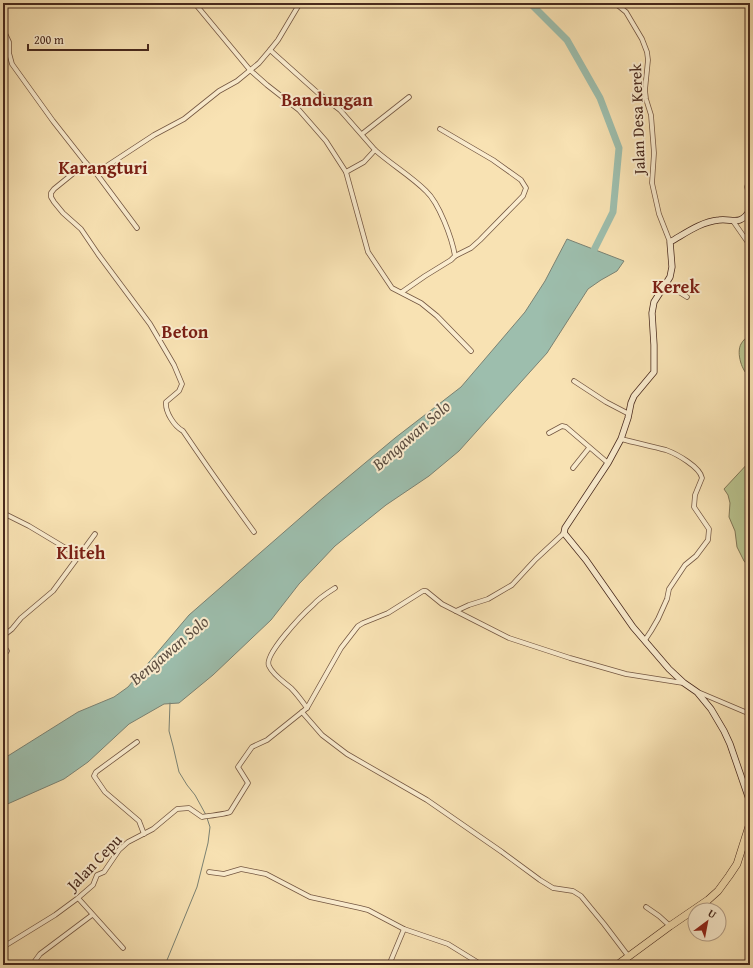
<svg xmlns="http://www.w3.org/2000/svg" width="753" height="968" viewBox="0 0 753 968" font-family="'Gentium Book Plus',serif">
<rect width="100%" height="100%" fill="#f8e2b3"/>
<filter id="stains"><feTurbulence type="fractalNoise" baseFrequency=".005" numOctaves="4"/><feColorMatrix values="0 0 0 0 .2 0 0 0 0 .09 0 0 0 0 .02 0 0 0 .5 -.17"/></filter>
<radialGradient id="worn" r=".72"><stop offset=".6" stop-color="#630" stop-opacity="0"/><stop offset="1" stop-color="#630" stop-opacity=".3"/></radialGradient>
<g fill="#b9c48f" stroke="#807656">
<path d="M 750,334 L 750,377 C 742,372 736,353 741,344 C 743,340 747,337 750,334 Z"/>
<polygon points="750,461 750,568 744,561 737,547 735,531 729,517 730,503 728,495 724,489"/>
</g>
<polygon fill="#9dbead" stroke="#7b8273" points="567,239 624,261 617,271 601,280 588,289 547,353 459,451 429,476 386,505 335,546 299,584 271,620 213,675 179,703 164,704 129,724 88,762 64,779 3,806 3,759 78,712 114,697 128,687 189,615 323,498 395,438 461,387 525,312 545,281"/>
<g fill="none" stroke-linecap="round" stroke-linejoin="round">
<g stroke="#7b8273" stroke-width="1">
<polyline points="170,703 169,731 173,746 179,772 187,785 195,795 206,815"/>
<polyline points="165,965 197,887 208,843 210,827 207,818"/>
</g>
<polyline stroke="#9dbead" stroke-width="7" points="530,3 567,40 600,98 619,148 613,212 590,258"/>
<g stroke="#745742" stroke-width="5.5">
<g id="street">
<polyline points="188,3 197,6 250,70 267,85 299,110 326,141 346,172 368,252 392,288 421,303 437,316 471,351"/>
<polyline points="615,3 626,12 642,39 647,52 648,60 645,90 646,99 651,115 654,153 652,183 659,214 670,242"/>
<polyline points="3,29 9,42 9,53 12,64 53,121 86,163 96,173 154,135 184,119 219,91 237,81 259,63 270,50 278,40 300,3"/>
<polyline points="270,50 318,93 340,110 375,150 364,162 346,172"/>
<polyline points="440,129 493,160 521,180 526,188 523,196 480,240 471,248 455,256"/>
<polyline points="362,134 409,97"/>
<path d="M 375,150 C 392,165 411,176 426,191 C 439,203 452,238 455,256 L 451,260 L 425,276 L 402,292"/>
<path d="M 86,163 L 54,189 L 51,193 L 51,197 L 54,202 L 63,213 L 81,229 L 98,254 L 150,324 L 174,365 L 182,384 L 179,391 L 166,402 C 165,412 174,426 183,431 C 206,465 230,499 254,532"/>
<polyline points="96,173 137,228"/>
<polyline points="733,221 749,244"/>
<polyline points="666,284 687,297"/>
<polyline points="574,381 606,402 629,414"/>
<polyline points="549,433 562,426 566,427 608,463"/>
<path d="M 621,439 C 636,443 651,446 666,450 C 677,454 700,467 702,478 L 695,495 L 694,507 L 709,529 L 708,540 L 696,556 L 685,565 L 669,589 L 667,599 L 658,619 L 651,631 L 645,640"/>
<polyline points="573,468 589,448"/>
<polyline points="3,513 29,526 79,556"/>
<polyline points="456,611 469,605 488,599 512,585 536,559 564,533"/>
<polyline points="3,636 12,629 21,618 53,591 95,534"/>
<polyline points="3,645 7,651 3,656"/>
<polyline points="698,692 750,714"/>
<path d="M 307,708 C 302,701 297,694 291,688 C 284,682 273,675 269,666 C 263,655 304,613 313,605 C 319,598 327,593 335,588"/>
<polyline points="302,712 322,735 347,754 427,800 502,852 540,880 553,888 573,891 581,896 604,924 629,957"/>
<polyline points="137,742 96,772 94,776 105,792 139,821 144,834"/>
<polyline points="209,872 224,874 241,869 266,874 310,897 360,908 368,910 404,929 448,944 482,965"/>
<polyline points="78,898 123,948"/>
<polyline points="646,907 659,916 670,926"/>
<path d="M 3,947 L 55,915 L 78,898 L 93,885 L 97,875 L 104,872 L 119,850 L 128,842 L 153,829 L 177,809 L 189,808 L 202,817 C 208,816 226,814 230,812 L 248,783 L 238,767 L 252,747 L 267,740 L 307,708 L 311,701 L 341,648 L 358,626 L 363,623 L 388,613 L 423,591 L 426,591 L 442,604 L 509,638 L 570,658 L 626,674 L 683,683"/>
<polyline points="32,965 40,954 92,915"/>
<polyline points="389,965 404,929"/>
</g>
</g>
<g stroke="#48291d" stroke-width="7">
<g id="secondary">
<polyline points="750,177 748,187 750,199"/>
<path d="M 750,210 C 740,227 732,218 719,220 C 700,222 686,233 670,242 L 672,267 L 670,277 L 654,302 L 652,313 L 654,345 L 654,372 L 634,396 L 631,403 L 628,418 L 621,439 L 608,463 L 565,528 L 564,533 L 586,560 L 633,627 L 669,669 L 684,683 L 697,692 L 711,709 L 724,731 L 730,744 L 750,802"/>
</g>
</g>
<g stroke="#48291d" stroke-width="8">
<polyline id="highway" points="617,965 670,926 708,900 718,891 729,876 737,864 750,823"/>
</g>
<use href="#street" stroke="#faecce" stroke-width="4"/>
<use href="#secondary" stroke="#faecce" stroke-width="5.5"/>
<use href="#highway" stroke="#f8e2b3" stroke-width="7"/>
</g>
<g text-anchor="middle" stroke-width="4" stroke-linejoin="round" paint-order="stroke">
<g font-size="16" fill="#48291d" stroke="#faecce">
<text transform="translate(637 119) rotate(-92)" y="6">Jalan Desa Kerek</text>
<text transform="translate(94 862) rotate(-46)" y="6">Jalan Cepu</text>
</g>
<g font-size="17" font-style="italic" fill="#5d4e41" stroke="#faecce">
<text transform="translate(411 435) rotate(-41)" y="6">Bengawan Solo</text>
<text transform="translate(169 650) rotate(-40)" y="6">Bengawan Solo</text>
</g>
<g font-size="18" font-weight="bold" fill="#7a1f14" stroke="#faecce">
<text x="327" y="106">Bandungan</text>
<text x="103" y="174">Karangturi</text>
<text x="676" y="293">Kerek</text>
<text x="185" y="338">Beton</text>
<text x="81" y="559">Kliteh</text>
</g>
</g>
<rect width="753" height="968" fill="none" stroke="#f8e2b3" stroke-width="16"/>
<rect x="4" y="4" width="745" height="960" fill="none" stroke="#48291d" stroke-width="2"/>
<rect x="8" y="8" width="737" height="952" fill="none" stroke="#48291d"/>
<g transform="translate(707 922) rotate(32)"><circle r="19" fill="#faecce" stroke="#b39e87"/>
<path d="M0-3L7 15L0 10L-7 15Z" fill="#8f2418"/>
<text y="-6" font-size="11" font-weight="bold" text-anchor="middle" fill="#48291d">U</text>
</g>
<path d="M28 44v6h120v-6" fill="none" stroke="#48291d" stroke-width="2"/>
<text x="34" y="44" font-size="12" fill="#48291d" stroke="#faecce" stroke-width="3" paint-order="stroke">200 m</text>
<rect width="100%" height="100%" filter="url(#stains)"/>
<rect width="100%" height="100%" fill="url(#worn)"/>
</svg>
